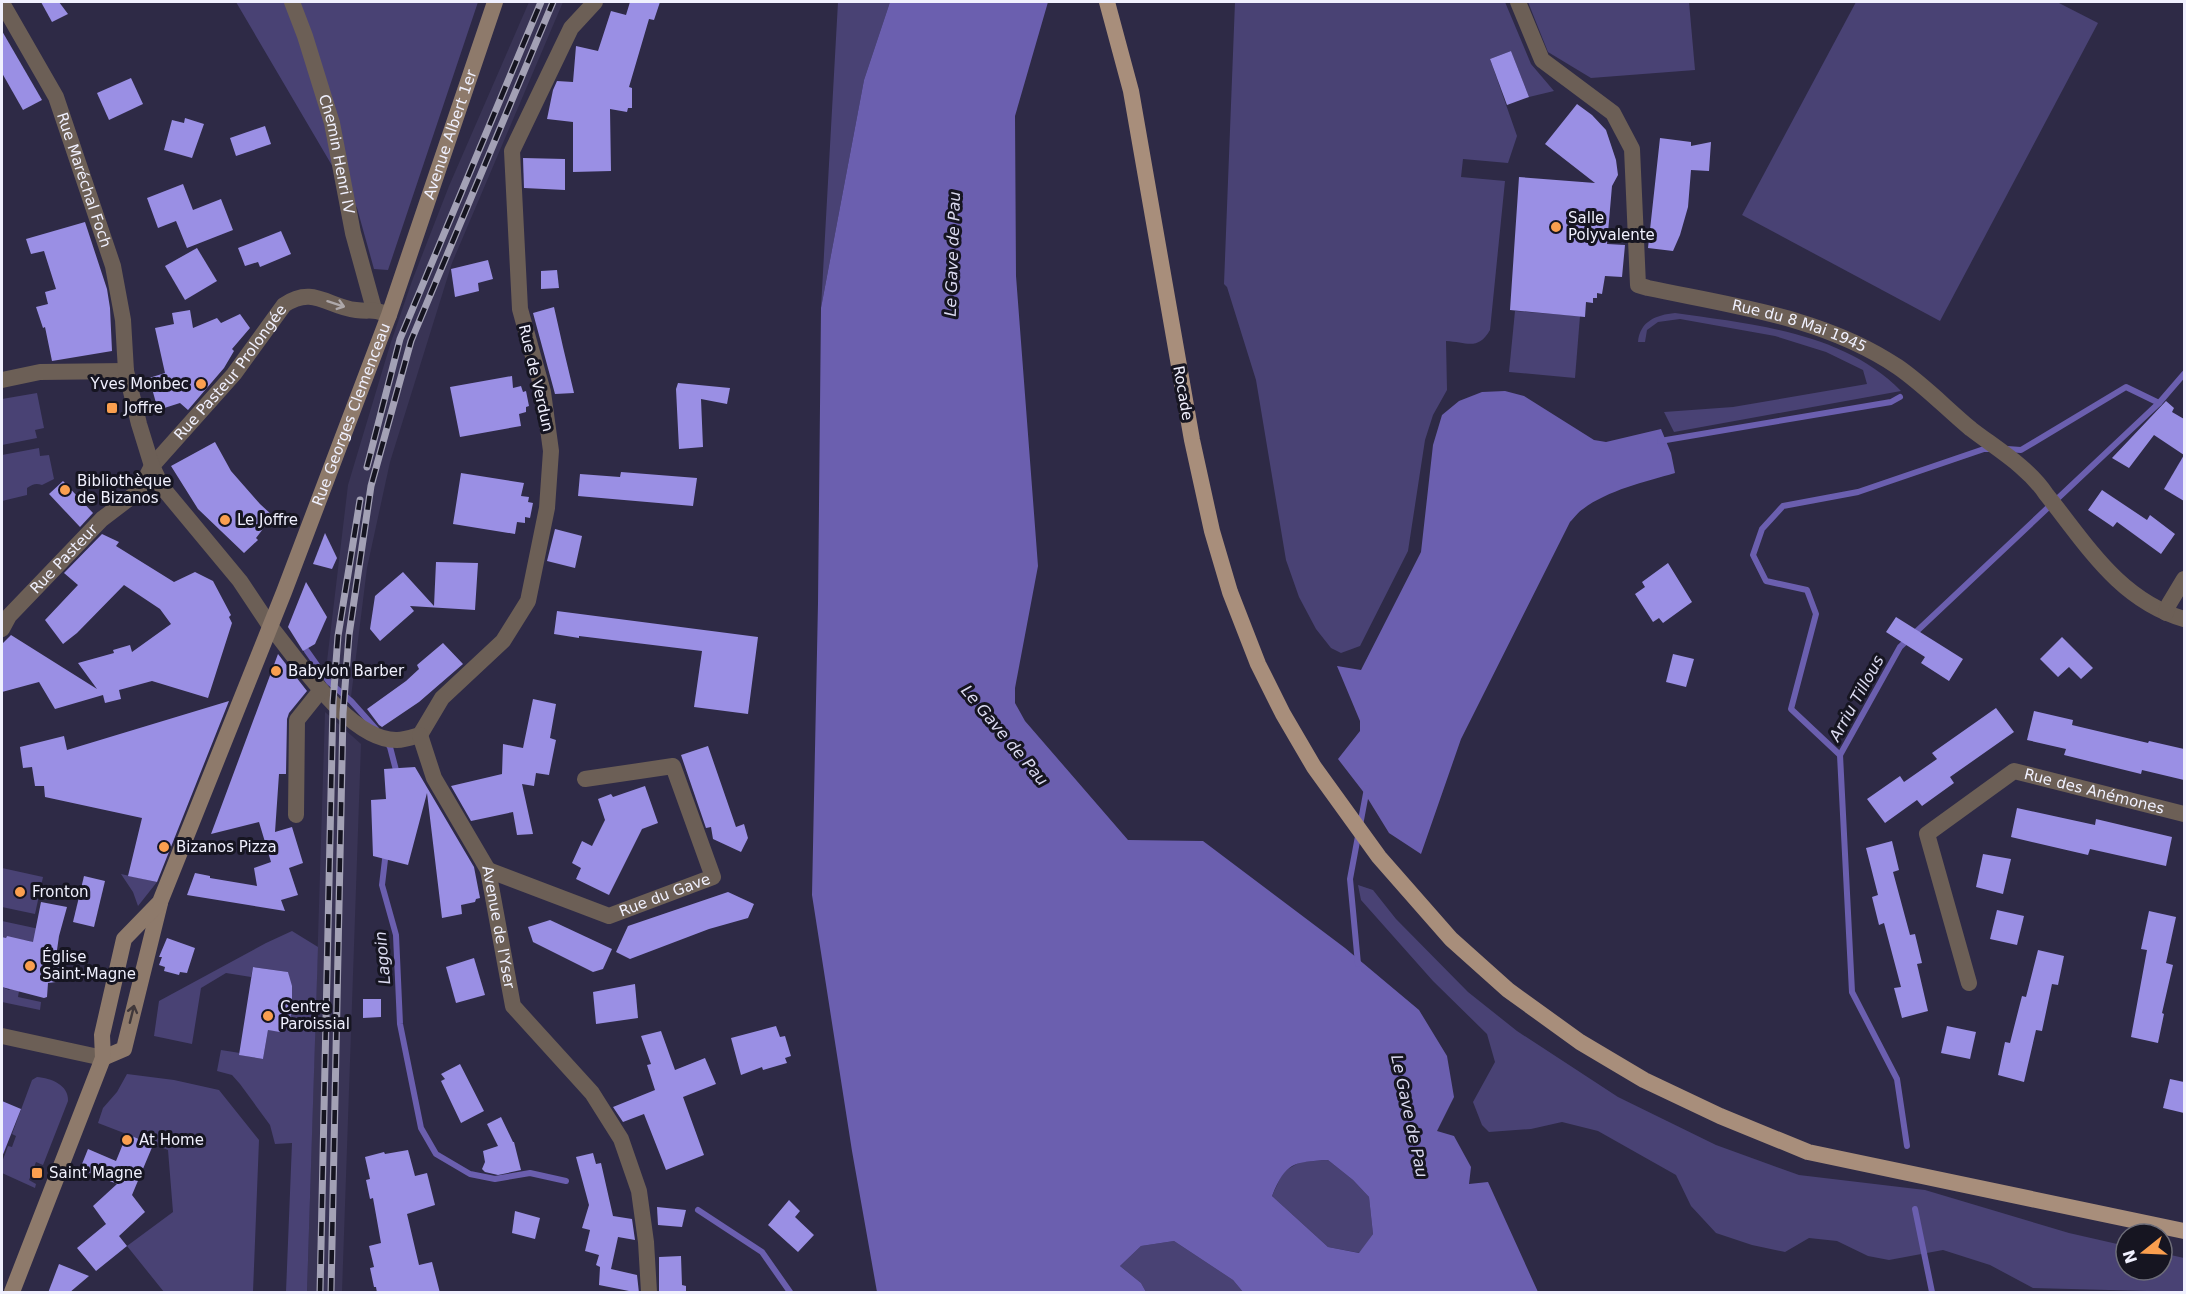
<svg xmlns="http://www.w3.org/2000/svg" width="2186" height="1294" viewBox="0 0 2186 1294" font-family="'DejaVu Sans',sans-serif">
<rect width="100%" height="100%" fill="#2e2a46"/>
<g fill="#393455">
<polygon points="529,2 563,2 452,263 390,462 367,568 351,697 325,678 348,485 390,345 412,281 449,186"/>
<polygon points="325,712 361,744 342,1292 307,1292"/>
</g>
<g fill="#494274">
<polygon points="236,2 478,2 388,270 374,269 357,208"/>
<polygon points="838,2 890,2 864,80 821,308"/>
<path d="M 1235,2 L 1505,2 L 1531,64 L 1554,91 L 1529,97 L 1511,51 L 1490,59 L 1517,136 L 1508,163 L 1463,159 L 1461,177 L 1505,181 L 1490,330 C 1478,351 1467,342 1446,341 L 1447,390 L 1433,415 L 1425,440 L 1408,551 L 1360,646 L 1341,653 L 1331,648 L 1316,629 L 1299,597 L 1286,560 L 1256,380 L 1227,287 L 1224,284 Z"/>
<polygon points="1528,2 1689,2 1695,70 1591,78 1548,52"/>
<polygon points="1856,2 2057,2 2098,23 1940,321 1742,215"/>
<polygon points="1515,311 1580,316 1575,378 1509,372"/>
<path d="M 1675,313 C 1751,324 1844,332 1901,391 L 1674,432 L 1664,412 L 1733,407 L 1867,384 L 1863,370 L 1826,352 L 1775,336 L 1680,319 L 1658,322 L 1647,330 L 1645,342 L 1638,342 C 1640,321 1656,315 1675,313 Z"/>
<polygon points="37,393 44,428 35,430 37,438 2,445 2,399"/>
<path d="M 39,448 L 40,456 L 49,455 L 54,479 L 42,485 C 36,483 33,484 27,488 L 27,495 L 2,501 L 2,455 Z"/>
<polygon points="2,868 43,877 35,914 2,907"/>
<polygon points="121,874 157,882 138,906 133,892"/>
<polygon points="1358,885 1373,890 1396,919 1468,992 1517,1031 1618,1097 1716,1145 1799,1175 1925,1190 2069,1233 2126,1246 2126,1270 2162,1270 2162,1253 2184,1258 2184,1292 2033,1288 1990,1265 1943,1250 1889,1260 1868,1256 1837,1241 1809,1238 1785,1252 1752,1245 1716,1233 1691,1206 1676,1175 1598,1131 1562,1122 1531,1129 1489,1132 1482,1125 1473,1102 1495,1062 1487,1034 1433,981 1361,900"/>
<polygon points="2,921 58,933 32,944 30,941 9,938 7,936 6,938 2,937"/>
<polygon points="292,931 318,947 307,1292 286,1292 292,1143 275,1144 270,1125 240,1084 232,1075 217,1071 221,1050 240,1053 240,1055 263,1059 268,1030 280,1031 282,1018 290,1019 292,997 288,972 253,967 251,977 226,973 201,988 192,1044 154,1036 159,1001 266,943"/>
<polygon points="2,987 9,990 10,989 19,991 18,997 41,1002 40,1010 2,1002"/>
<polygon points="127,1074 174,1080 219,1090 259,1140 253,1292 164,1292 127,1246 173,1212 168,1150 98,1123 103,1108 117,1092"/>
<path d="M 37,1077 C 51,1078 69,1085 68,1101 L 43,1165 L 36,1162 L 29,1180 L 36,1184 L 35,1188 L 2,1173 L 2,1162 L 8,1146 L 12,1147 L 16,1136 L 12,1134 L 32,1080 Z"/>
<polygon points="1328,1160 1353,1180 1369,1197 1373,1234 1360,1253 1328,1247 1272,1196 1283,1172 1300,1162"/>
<polygon points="1174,1241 1233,1280 1243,1292 1146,1292 1141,1283 1120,1266 1141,1246"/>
</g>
<g fill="#6b5faf" fill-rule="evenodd">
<path d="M 890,2 L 1048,2 L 1015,116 L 1016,276 L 1038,566 L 1015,688 L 1015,703 L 1025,721 L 1128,840 L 1203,841 L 1345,948 L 1419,1010 L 1447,1056 L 1454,1097 L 1437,1131 L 1454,1136 L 1471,1167 L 1469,1184 L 1488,1182 L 1538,1292 L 1243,1292 L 1233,1280 L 1174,1241 L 1141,1246 L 1120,1266 L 1141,1283 L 1146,1292 L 877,1292 L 852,1151 L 812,895 L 818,603 L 821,308 L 864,80 ZM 1328,1160 L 1353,1180 L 1369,1197 L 1373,1234 L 1359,1253 L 1328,1247 L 1272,1196 C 1286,1162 1293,1162 1328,1160 Z"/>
<path d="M 1505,391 L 1524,396 L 1594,440 L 1606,442 L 1661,429 L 1671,453 L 1675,473 C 1645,482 1608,490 1583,509 C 1578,512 1574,518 1570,522 L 1461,739 L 1421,854 L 1389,833 L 1365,794 L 1338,759 L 1360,731 L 1360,721 L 1337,666 L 1361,670 L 1421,552 L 1433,445 L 1442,415 L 1459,401 L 1482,392 Z"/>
</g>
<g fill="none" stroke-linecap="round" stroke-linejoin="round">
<g stroke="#6b5faf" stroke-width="6">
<polyline points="1660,441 1891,402 1900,397"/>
<polyline points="2007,449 2021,450 2126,387 2159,403"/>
<polyline points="307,651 329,682 351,701 376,729"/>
<polyline points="386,741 390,747 397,774"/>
<polyline points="1840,755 1791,709 1816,614 1807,590 1766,581 1753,555 1762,529 1783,506 1858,492 1984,449 1991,449"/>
<polyline points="386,851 382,885 396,935 400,1024 421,1128 436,1154 470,1174 495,1179 530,1173 566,1181"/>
<polyline points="1358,964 1350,879 1367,788"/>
<polyline points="1907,1146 1897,1079 1852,992 1840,755 1900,647 2159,403 2184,374"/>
<polyline points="1915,1209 1932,1292"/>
<polyline points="698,1210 762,1252 790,1292"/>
</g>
</g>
<g fill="#9a8fe4">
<polygon points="41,2 59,2 68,14 52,22"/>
<polygon points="630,2 660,2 654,20 649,19 629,87 632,88 632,108 628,108 627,112 610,109 611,171 573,172 573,122 547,119 553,90 557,81 573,82 576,46 598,51 611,11 626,15"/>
<polygon points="2,31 42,100 23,110 2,73"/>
<polygon points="1511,51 1529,97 1507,105 1490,59"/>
<polygon points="131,78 143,104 109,120 97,93"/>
<polygon points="1577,104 1592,115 1606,130 1616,160 1618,175 1612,186 1607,244 1625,245 1622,277 1605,276 1602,294 1597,293 1597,298 1593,298 1593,303 1586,302 1585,317 1510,310 1519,177 1595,183 1545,144"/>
<polygon points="185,118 204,124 192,158 164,150 172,120 184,123"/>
<polygon points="265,126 271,144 236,156 230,138"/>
<polygon points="1660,138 1691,142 1691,146 1711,142 1709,171 1691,170 1688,207 1680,235 1673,251 1648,248"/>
<polygon points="523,158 565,159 565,190 524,188"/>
<polygon points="183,184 193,210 221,199 233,230 187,248 176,221 158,228 147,198"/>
<polygon points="85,222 107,289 110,308 112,351 52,361 45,327 43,328 36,307 48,304 45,292 56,289 44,251 31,254 26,239"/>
<polygon points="281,231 291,254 260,267 258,262 245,266 238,248"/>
<polygon points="197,248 217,281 185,300 165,266"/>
<polygon points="488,260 493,279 478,283 479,291 455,297 451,269"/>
<polygon points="557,270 559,288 541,289 541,271"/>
<polygon points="554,307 563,347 574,393 555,394 533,313"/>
<polygon points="190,310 193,328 217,318 221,323 240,314 250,328 232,349 234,351 224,368 188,410 180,403 158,410 149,378 165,373 155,328 174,324 172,313"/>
<polygon points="512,376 513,388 521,386 523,392 526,391 529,406 526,407 526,412 519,414 521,426 460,437 450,387"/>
<polygon points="678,383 730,388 727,404 701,399 703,447 679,449 676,389"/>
<polygon points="2166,401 2174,408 2172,412 2184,419 2184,455 2154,435 2129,468 2112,458"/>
<polygon points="215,442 231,471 260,504 273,516 256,538 258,540 244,553 198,509 171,466"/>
<polygon points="2184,455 2184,501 2164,489"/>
<polygon points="621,472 697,478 693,506 578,496 580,474 620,477"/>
<polygon points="461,473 524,483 521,496 529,497 528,502 533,503 530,518 525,517 525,523 517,522 515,534 453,524"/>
<polygon points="63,481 93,513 80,527 49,494"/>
<polygon points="2102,490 2147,520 2150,515 2175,534 2161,554 2117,522 2113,527 2088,510"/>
<polygon points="555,529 582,536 575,568 547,561"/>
<polygon points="325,533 337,558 332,569 313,564"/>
<polygon points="102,534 119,542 116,546 174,582 195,572 213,581 231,615 229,617 232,623 208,698 152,681 119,690 121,699 105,703 103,695 55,709 39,682 2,692 2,644 11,635 97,689 78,663 114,653 113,650 130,645 132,652 171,624 160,609 124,585 77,633 63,644 45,620 78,585 64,573"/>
<polygon points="436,562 478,563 475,610 410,606 414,611 380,641 370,629 375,596 403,572 434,606"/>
<polygon points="1668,563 1692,602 1663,623 1659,618 1653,622 1635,594 1645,587 1642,582"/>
<polygon points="306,582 327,617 315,644 303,651 288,627"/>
<polygon points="557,611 758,637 748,714 694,707 702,651 579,636 579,638 554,634"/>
<polygon points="1896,617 1963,659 1949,681 1921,663 1925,657 1886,632"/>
<polygon points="2062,637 2093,668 2081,679 2069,667 2058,677 2040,659"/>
<polygon points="443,643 463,664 419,702 382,727 379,725 367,709 406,681 419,669 417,665"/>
<polygon points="278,654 307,691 289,713 287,719 286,774 279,774 275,832 292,827 303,863 289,868 298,895 281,900 285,911 187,895 195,873 210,876 210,878 257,886 254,868 271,862 259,822 211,834"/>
<polygon points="1673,654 1694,659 1686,687 1666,682"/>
<polygon points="533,699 556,704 550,738 556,740 549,775 536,773 534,786 522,784 533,834 517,835 513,812 471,821 451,786 502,774 503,744 523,748"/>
<polygon points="229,701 157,882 128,876 142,818 45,797 44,786 35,786 32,767 23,768 20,747 64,736 67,750"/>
<polygon points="1996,708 2014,732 1950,777 1954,783 1922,806 1917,800 1885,823 1867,799 1900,776 1904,782 1937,759 1932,753"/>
<polygon points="2034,711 2073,720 2072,725 2148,743 2149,741 2184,749 2184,780 2142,770 2141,774 2064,755 2066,749 2027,740"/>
<polygon points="708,746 736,827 744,824 748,838 741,852 713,839 711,827 706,828 681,755"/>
<polygon points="415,767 474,867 480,898 476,899 475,902 461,905 462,914 442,918 427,793 408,865 373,856 371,800 386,799 384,769"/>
<polygon points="645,786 658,823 642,829 609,895 576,879 581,868 572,863 582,841 592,846 605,820 598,799 611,794 613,797"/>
<polygon points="2017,808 2095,825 2096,819 2172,837 2166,866 2090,849 2088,855 2011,837"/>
<polygon points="1892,841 1899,870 1893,872 1910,935 1915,934 1922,963 1917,964 1928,1011 1902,1018 1894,988 1901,987 1884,923 1879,925 1872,897 1878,895 1866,848"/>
<polygon points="1983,854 2011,859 2003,894 1976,887"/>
<polygon points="84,876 105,881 94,927 73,922"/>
<polygon points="728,892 754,904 748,918 709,929 630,959 616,952 628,926"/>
<polygon points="41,902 67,907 59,936 55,964 59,964 58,967 60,968 56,982 48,983 47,997 44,998 2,987 2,937 6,938 7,936 33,942"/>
<polygon points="1997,910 2024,916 2017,945 1990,939"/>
<polygon points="2149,911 2176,917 2166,963 2173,965 2162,1013 2164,1014 2158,1043 2131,1037 2147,950 2141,949"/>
<polygon points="550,920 612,949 603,969 593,972 533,942 528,927"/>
<polygon points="167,938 195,948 187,973 180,972 179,975 164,971 165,967 159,965 162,957 159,957"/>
<polygon points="2038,950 2064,956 2058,985 2052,984 2042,1031 2036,1030 2024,1082 1998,1075 2005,1042 2010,1043 2022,996 2026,997"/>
<polygon points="474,958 485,995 456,1003 446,967"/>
<polygon points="253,967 288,972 292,986 292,1004 290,1020 282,1018 280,1032 268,1030 263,1059 239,1055"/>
<polygon points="635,984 638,1018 596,1024 593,992"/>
<polygon points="363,999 381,999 381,1017 363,1018"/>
<polygon points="776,1026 780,1037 785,1036 791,1056 785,1058 787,1063 763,1070 762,1067 741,1075 731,1038"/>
<polygon points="1947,1026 1976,1032 1970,1059 1941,1053"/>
<polygon points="661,1031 675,1070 705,1058 716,1084 683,1097 704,1155 666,1170 644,1114 623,1122 613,1107 655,1090 647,1065 651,1064 641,1036"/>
<polygon points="460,1064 484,1111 461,1123 441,1081 445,1079 441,1074"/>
<polygon points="2170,1079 2184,1082 2184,1113 2163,1108"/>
<polygon points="2,1101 21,1109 2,1157"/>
<polygon points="501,1117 513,1142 514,1142 521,1170 498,1175 485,1172 482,1169 485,1162 483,1151 498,1146 487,1124"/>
<polygon points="127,1134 153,1145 132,1195 145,1212 119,1236 127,1246 96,1271 77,1248 106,1224 93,1206 117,1184 80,1169 88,1149 116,1161"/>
<polygon points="408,1150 415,1176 427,1173 435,1205 407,1214 419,1265 432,1262 440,1293 377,1293 376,1287 374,1287 370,1268 374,1267 369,1246 381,1243 373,1198 370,1199 366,1180 370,1179 365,1157 384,1152 385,1154"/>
<polygon points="593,1153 596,1164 601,1163 613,1216 632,1219 635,1240 618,1237 611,1269 637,1275 639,1293 599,1285 600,1267 596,1265 599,1255 585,1251 590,1230 582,1228 589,1205 576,1157"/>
<polygon points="789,1200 800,1211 795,1217 814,1235 798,1252 768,1225"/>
<polygon points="657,1207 686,1210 682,1227 658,1225"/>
<polygon points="515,1211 540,1218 535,1239 512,1233"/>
<polygon points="681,1256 682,1285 686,1286 686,1293 659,1293 659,1257"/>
<polygon points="59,1264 89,1276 69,1293 48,1293"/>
</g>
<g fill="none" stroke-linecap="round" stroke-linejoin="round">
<g stroke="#6c5f56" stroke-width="16">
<path id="s1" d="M 292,2 L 305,36 L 332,123 L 353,233 L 374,309"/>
<path id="s2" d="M 1518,2 L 1542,60 L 1613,113 L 1632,149 L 1638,285 L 1648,288 C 1733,306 1824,317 1898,367 C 1924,385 1947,409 1971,429 C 1997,449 2028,467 2046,494 C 2087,545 2119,600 2184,619"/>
<polyline points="2,380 40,372 126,371"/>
<polyline points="2166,613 2169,604 2184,579"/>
<path d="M 270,626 C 298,660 350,741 397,740 C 405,740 413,737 420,735"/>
<path id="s3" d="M 2,629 L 9,616 L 102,519 L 139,491 L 152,466 L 234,374 L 284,305 C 313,285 328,307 356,310 C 372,312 372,308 389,315"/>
<polyline points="420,735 442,698 503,641 528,601 547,508 551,451 543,392 520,309 512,151 571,28 595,2"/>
<path id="s4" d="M 420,735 L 434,778 L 488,870 L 513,1006 L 592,1093 L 621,1139 L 639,1191 L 646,1242 L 649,1292"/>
<polyline points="296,815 297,720 321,690"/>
<path id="s5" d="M 488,870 L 609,916 L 713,877 L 673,766 L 585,779"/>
<path id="s6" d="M 1969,983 L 1927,834 L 2014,771 L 2184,814"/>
<polyline points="2,1036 103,1058"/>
</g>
<path stroke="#6c5f56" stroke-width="16" id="s7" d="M 2,3 L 56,97 L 113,266 L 123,320 L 126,371 L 139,424 L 152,466 L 162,487 L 240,581 L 270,626"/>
<g stroke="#8e7a6b" stroke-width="16">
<polyline points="103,1058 124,1049 160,903"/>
<path id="s8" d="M 12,1292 L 103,1058 L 102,1035 L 124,939 L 160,902 L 284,592 L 389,315 L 495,2"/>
</g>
<polyline stroke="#a88e7b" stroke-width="16" points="1107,2 1131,91 1192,440 1212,531 1230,592 1258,664 1283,714 1314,767 1379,857 1451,939 1508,990 1580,1042 1644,1080 1720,1116 1808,1152 2184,1231"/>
<g stroke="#a3a1b5" stroke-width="7">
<g id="rail">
<polyline points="367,467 400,339 541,2"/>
<polyline points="320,1292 333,702 338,636 360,500"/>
<polyline points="331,1292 343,713 349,635 371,486 411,341 553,2"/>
</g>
</g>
<use href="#rail" stroke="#161521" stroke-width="4.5" stroke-dasharray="14" stroke-linecap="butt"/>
</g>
<defs><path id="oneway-shaft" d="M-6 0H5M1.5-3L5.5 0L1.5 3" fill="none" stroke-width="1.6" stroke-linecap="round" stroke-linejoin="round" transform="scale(1.5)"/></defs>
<use stroke="#aea8aa" href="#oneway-shaft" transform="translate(336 304) rotate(18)"/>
<use stroke="#40383b" href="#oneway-shaft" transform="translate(132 1014) rotate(-76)"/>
<g fill="#fa9f4f" stroke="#161521" stroke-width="2">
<circle cx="1556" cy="227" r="6"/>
<circle cx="201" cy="384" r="6"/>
<rect x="106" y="402" width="12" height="12" rx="3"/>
<circle cx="65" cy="490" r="6"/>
<circle cx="225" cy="520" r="6"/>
<circle cx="276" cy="671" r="6"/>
<circle cx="164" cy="847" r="6"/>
<circle cx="20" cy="892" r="6"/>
<circle cx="30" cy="966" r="6"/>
<circle cx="268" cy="1016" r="6"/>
<circle cx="127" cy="1140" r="6"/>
<rect x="31" y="1167" width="12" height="12" rx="3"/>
</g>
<g text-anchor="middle" stroke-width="6" stroke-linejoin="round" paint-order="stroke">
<g font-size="15" fill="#f0f0fe" stroke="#161521">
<text dy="5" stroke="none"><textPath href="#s8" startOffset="1245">Avenue Albert 1er</textPath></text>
<text dy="5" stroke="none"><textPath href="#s1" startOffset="159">Chemin Henri IV</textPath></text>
<text dy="5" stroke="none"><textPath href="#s7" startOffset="196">Rue Maréchal Foch</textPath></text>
<text dy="5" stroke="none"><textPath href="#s2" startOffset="495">Rue du 8 Mai 1945</textPath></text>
<text dy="5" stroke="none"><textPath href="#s3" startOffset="346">Rue Pasteur Prolongée</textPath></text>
<text transform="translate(536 378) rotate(77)" y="5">Rue de Verdun</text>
<text transform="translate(1183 393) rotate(80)" y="5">Rocade</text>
<text dy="5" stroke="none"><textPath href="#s8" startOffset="948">Rue Georges Clemenceau</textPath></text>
<text dy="5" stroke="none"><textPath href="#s3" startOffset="94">Rue Pasteur</textPath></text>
<text dy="5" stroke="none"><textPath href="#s6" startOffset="345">Rue des Anémones</textPath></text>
<text dy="5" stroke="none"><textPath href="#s5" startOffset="189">Rue du Gave</textPath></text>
<text dy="5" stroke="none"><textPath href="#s4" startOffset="210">Avenue de l'Yser</textPath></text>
</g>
<g font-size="15" fill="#f0f0fe" stroke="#161521" text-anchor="start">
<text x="1568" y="223">Salle<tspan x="1568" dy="17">Polyvalente</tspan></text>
<text x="189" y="389" text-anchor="end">Yves Monbec</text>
<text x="124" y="413">Joffre</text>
<text x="77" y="486">Bibliothèque<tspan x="77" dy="17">de Bizanos</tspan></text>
<text x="237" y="525">Le Joffre</text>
<text x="288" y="676">Babylon Barber</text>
<text x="176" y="852">Bizanos Pizza</text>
<text x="32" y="897">Fronton</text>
<text x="42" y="962">Église<tspan x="42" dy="17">Saint-Magne</tspan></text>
<text x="280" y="1012">Centre<tspan x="280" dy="17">Paroissial</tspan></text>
<text x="139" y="1145">At Home</text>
<text x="49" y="1178">Saint Magne</text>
</g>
<g font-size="16" font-style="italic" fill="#dcdbf1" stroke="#161521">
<text transform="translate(952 254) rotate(-88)" y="6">Le Gave de Pau</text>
<text transform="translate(1856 698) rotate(-61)" y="6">Arriu Tillous</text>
<text transform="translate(1005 735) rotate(50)" y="6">Le Gave de Pau</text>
<text transform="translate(382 958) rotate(-95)" y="6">Lagoin</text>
<text transform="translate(1410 1116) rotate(78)" y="6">Le Gave de Pau</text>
</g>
</g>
<rect width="2186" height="1294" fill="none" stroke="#f0f0fe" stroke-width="6"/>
<g transform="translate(2144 1252) rotate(252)"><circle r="28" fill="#161521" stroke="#6d6d79" stroke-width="1.5"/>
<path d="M0-4.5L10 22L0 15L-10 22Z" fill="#fa9f4f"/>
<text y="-9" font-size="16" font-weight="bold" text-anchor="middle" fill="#f0f0fe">N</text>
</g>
</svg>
